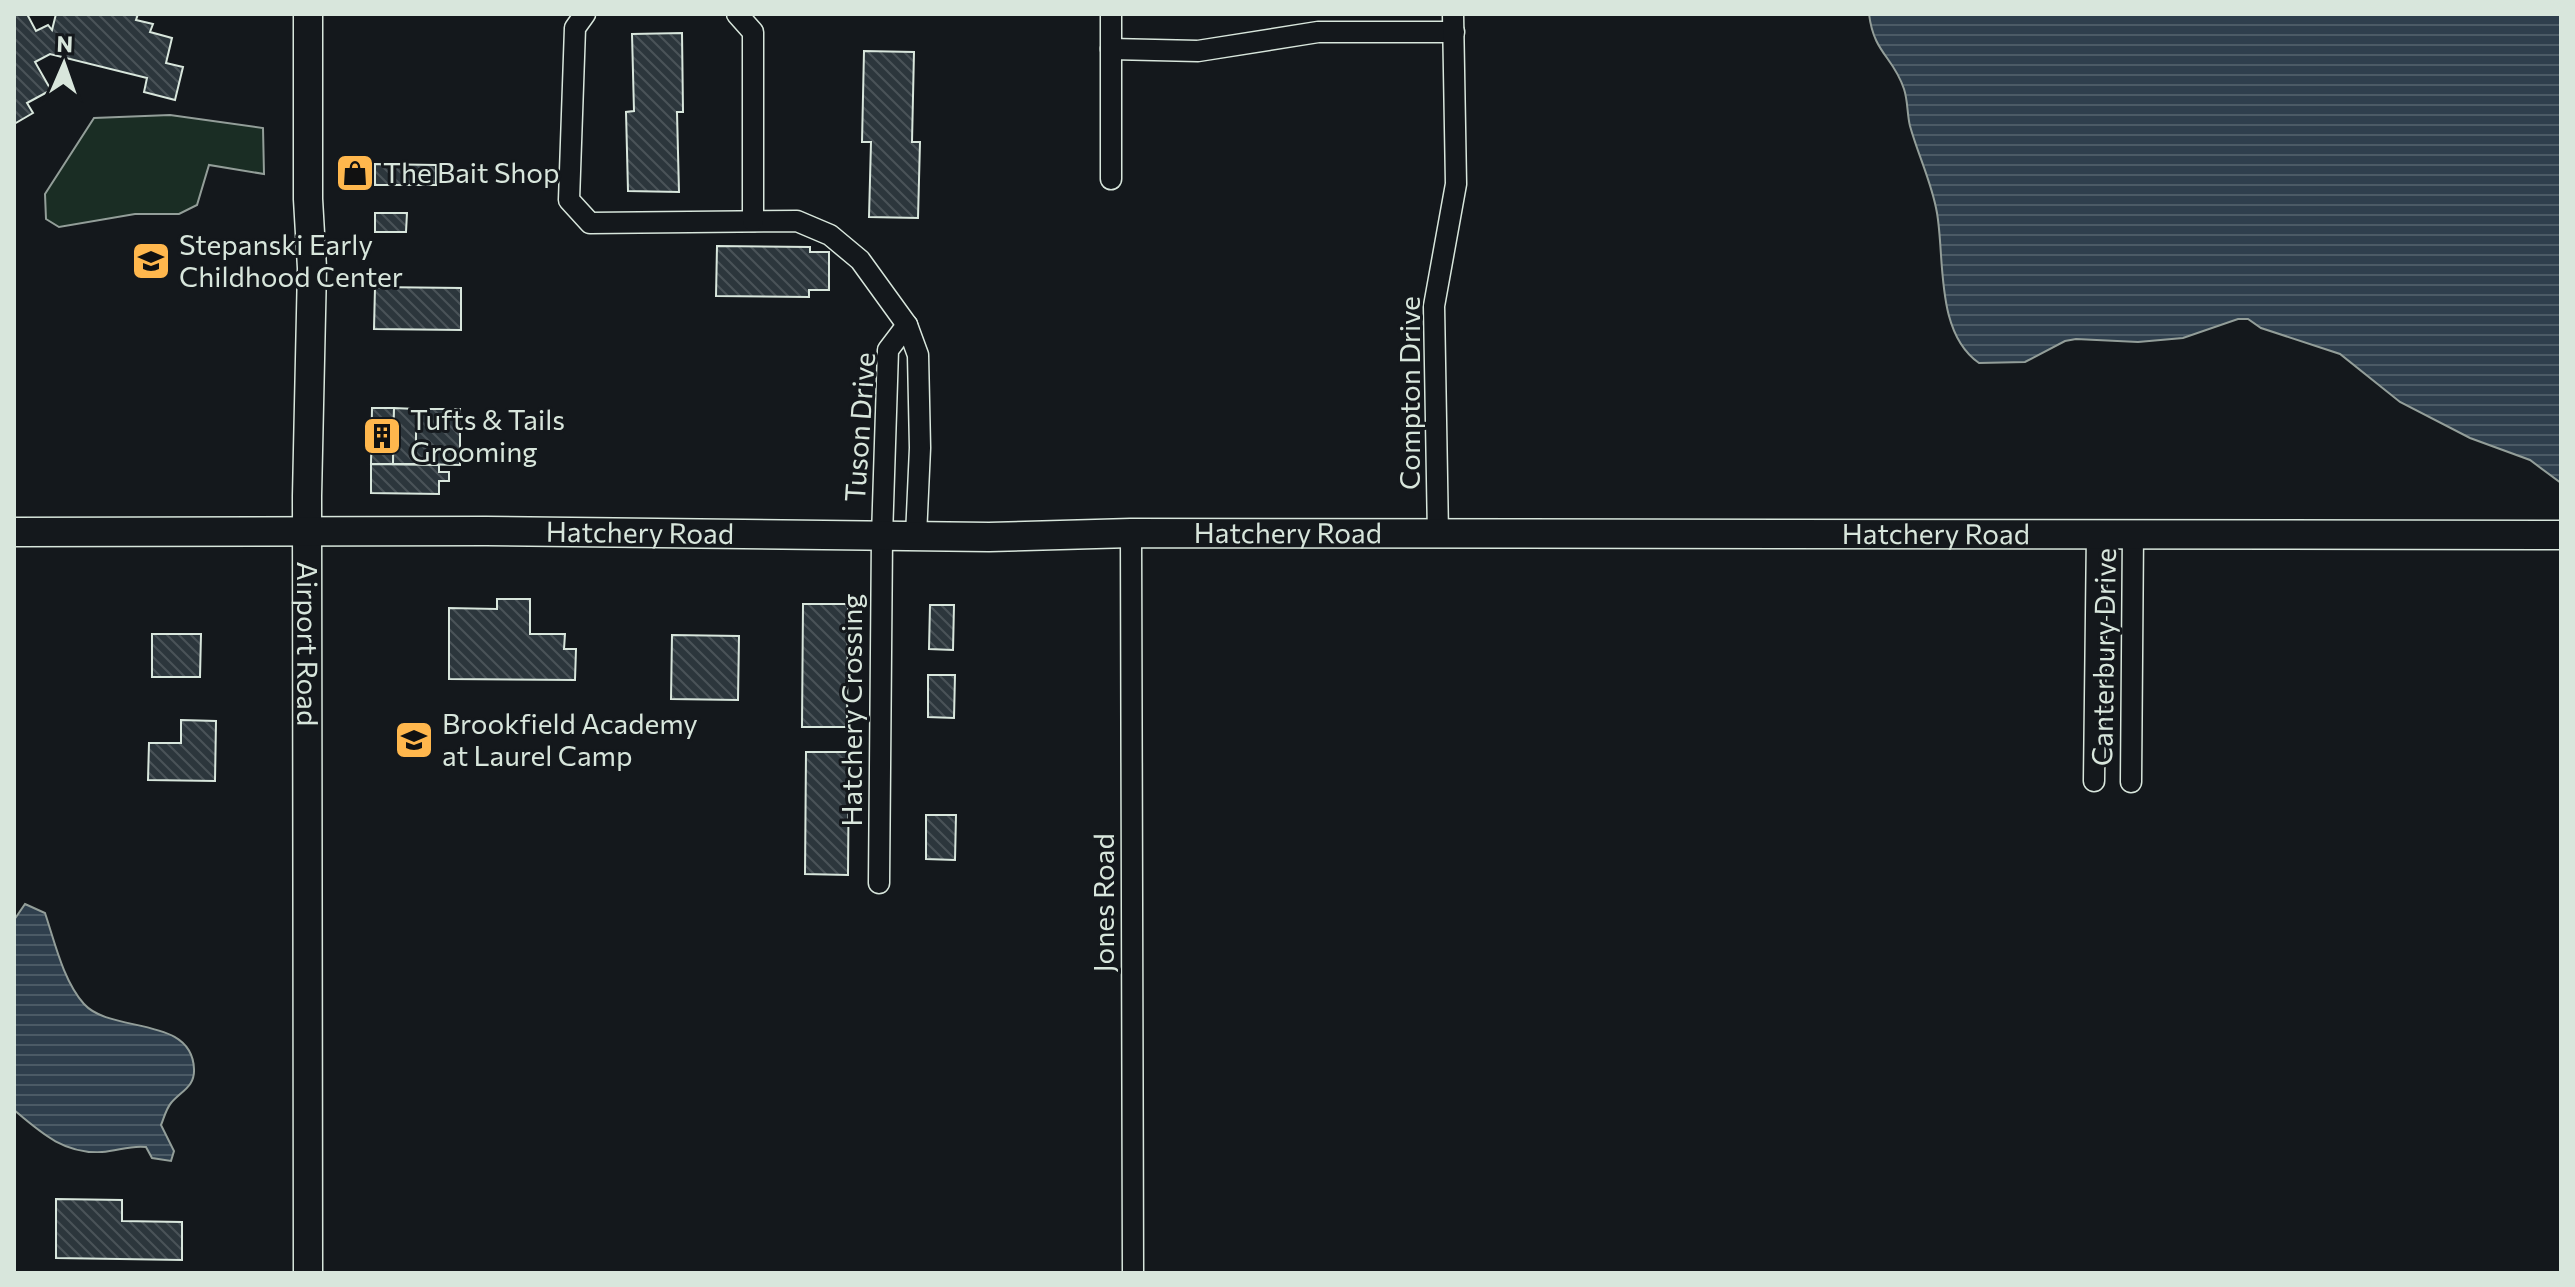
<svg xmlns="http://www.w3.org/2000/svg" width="2575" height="1287" viewBox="0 0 2575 1287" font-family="Commissioner,sans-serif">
<defs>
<pattern id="water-rules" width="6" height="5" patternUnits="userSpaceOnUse" patternTransform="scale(2)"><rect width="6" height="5" fill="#2f3f4d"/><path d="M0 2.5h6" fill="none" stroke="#4c5b66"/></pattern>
<pattern id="building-back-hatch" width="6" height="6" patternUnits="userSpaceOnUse" patternTransform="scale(2)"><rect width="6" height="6" fill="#2c363c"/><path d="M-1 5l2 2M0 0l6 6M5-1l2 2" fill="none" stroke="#4a5358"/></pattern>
</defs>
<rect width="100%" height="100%" fill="#14181c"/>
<polygon fill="#1a2d24" stroke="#939e99" stroke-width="2" points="170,115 263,128 264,174 209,165 197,205 179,214 135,214 59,227 46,219 45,194 94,118"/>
<g fill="url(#water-rules)" stroke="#939e99" stroke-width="2">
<path d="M 1869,14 L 2561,14 L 2561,483 L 2530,460 L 2470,438 L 2400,402 L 2340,354 L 2261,328 L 2248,319 L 2238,319 L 2183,338 L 2138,342 L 2076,339 L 2065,341 L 2025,362 L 1979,363 C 1935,332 1945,259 1937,213 C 1932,183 1918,155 1910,126 C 1907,114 1908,101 1904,89 C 1893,56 1874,54 1869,14 Z"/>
<path d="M 25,904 L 45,913 C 55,943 63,980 84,1004 C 111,1034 192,1015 194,1069 C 195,1087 181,1091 171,1103 C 166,1109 164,1118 161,1125 L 174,1151 L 171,1161 L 152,1158 L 146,1147 C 130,1145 118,1151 102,1152 C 64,1154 41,1133 14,1110 L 14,920 Z"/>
</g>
<g fill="url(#building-back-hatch)" stroke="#d8e6dc" stroke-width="2">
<polygon points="14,14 27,14 36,31 48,25 52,30 56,14 138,14 136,20 153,24 150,32 172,38 166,63 183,67 175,100 144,92 147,78 50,54 35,62 51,90 27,103 33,113 14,124"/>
<polygon points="682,33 683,112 677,112 679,192 628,191 626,112 634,111 632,34"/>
<polygon points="864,51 914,52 912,142 920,142 918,218 869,217 871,142 862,142"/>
<polygon points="375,164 436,165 436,185 375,185"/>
<polygon points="375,213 407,213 406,232 375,232"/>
<polygon points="717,246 810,247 810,252 829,252 829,290 809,290 809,297 716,296"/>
<polygon points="375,287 461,288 461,330 374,329"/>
<polygon points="372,408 394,408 393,464 371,464"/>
<polygon points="394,408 416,409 416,464 393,464"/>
<polygon points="416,409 460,409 460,465 416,464"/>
<polygon points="371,464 439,465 439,472 449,472 449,481 439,481 439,494 371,493"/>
<polygon points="497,599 530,599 530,634 565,634 564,649 576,649 575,680 449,679 449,608 497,609"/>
<polygon points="803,604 848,604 847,727 802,727"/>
<polygon points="930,605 954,605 953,650 929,649"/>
<polygon points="152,634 201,634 200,677 152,677"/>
<polygon points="672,635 739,636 738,700 671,699"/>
<polygon points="928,675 955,675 954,718 928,717"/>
<polygon points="181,720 216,721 215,781 148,780 149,743 181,743"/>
<polygon points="806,752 849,752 848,875 805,874"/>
<polygon points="926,815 956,815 955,860 926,859"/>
<polygon points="56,1199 122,1200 122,1221 182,1222 182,1260 56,1258"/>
</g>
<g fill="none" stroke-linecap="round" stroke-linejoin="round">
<g stroke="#d8e6dc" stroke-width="23">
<g id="street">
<polyline points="585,14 575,28 569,200 590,223 797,221 830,235 860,260 907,325 918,355 920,448 916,536"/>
<polyline points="737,14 753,32 753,221"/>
<polyline points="1111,49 1198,51 1318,32 1454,32"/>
<polyline points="1111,179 1111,14"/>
<polyline points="1131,533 1133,1273"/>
<polyline points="1438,535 1434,306 1456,184 1453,14"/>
<polyline points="2094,781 2097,532"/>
<polyline points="2131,782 2133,532"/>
<polyline points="879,883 882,537 888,350 907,325"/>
</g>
</g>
<g stroke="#d8e6dc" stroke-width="31">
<g id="secondary">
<path id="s1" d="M 308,14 L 308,199 L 312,268 L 307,496 L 308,1273"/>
<path id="s2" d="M 14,532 L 486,531 L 989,537 L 1131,533 L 2561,535"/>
</g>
</g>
<use href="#street" stroke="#14181c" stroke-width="20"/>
<use href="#secondary" stroke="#14181c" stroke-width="28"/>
</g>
<defs>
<g id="shop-square" transform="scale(2)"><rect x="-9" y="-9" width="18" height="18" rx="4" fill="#ffb74d" stroke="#14181c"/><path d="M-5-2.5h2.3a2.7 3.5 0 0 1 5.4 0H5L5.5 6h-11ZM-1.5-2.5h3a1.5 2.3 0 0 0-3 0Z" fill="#111"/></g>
<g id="school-square" transform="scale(2)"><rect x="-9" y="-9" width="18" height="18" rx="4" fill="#ffb74d" stroke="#14181c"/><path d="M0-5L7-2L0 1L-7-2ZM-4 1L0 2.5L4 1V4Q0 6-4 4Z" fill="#111"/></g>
<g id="building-square" transform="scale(2)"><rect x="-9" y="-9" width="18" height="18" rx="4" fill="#ffb74d" stroke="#14181c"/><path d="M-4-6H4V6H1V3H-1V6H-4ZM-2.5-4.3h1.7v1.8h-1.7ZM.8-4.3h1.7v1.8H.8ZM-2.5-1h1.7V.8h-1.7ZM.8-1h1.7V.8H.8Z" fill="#111"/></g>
</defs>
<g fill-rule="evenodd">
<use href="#shop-square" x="355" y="173"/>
<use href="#school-square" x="151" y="261"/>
<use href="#building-square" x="382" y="436"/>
<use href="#school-square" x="414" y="740"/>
</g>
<g text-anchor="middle" stroke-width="6" stroke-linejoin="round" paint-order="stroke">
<g font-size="28" fill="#d8e6dc" stroke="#14181c" text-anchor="start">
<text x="383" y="183">The Bait Shop</text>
<text x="179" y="255">Stepanski Early<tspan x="179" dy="32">Childhood Center</tspan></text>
<text x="410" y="430">Tufts &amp; Tails<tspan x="410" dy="32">Grooming</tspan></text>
<text x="442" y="734">Brookfield Academy<tspan x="442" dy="32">at Laurel Camp</tspan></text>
</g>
<g font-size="28" fill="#d8e6dc" stroke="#14181c">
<text transform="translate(1410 393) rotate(-90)" y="10">Compton Drive</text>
<text transform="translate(860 427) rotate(-86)" y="10">Tuson Drive</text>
<text dy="10" stroke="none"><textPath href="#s2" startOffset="626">Hatchery Road</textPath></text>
<text dy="10" stroke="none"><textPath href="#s2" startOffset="1922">Hatchery Road</textPath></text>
<text dy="10" stroke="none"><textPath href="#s2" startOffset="1274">Hatchery Road</textPath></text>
<text dy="10" stroke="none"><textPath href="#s1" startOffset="630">Airport Road</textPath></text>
<text transform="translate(2104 657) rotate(-89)" y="10">Canterbury Drive</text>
<text transform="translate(852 710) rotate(-90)" y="10">Hatchery Crossing</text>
<text transform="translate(1104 903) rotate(-90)" y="10">Jones Road</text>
</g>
</g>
<rect width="2575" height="1287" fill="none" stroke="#d8e6dc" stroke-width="32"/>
<g transform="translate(64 64) rotate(2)" stroke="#14181c" stroke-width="6" paint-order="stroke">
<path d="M0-6L14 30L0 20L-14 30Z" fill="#d8e6dc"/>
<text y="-12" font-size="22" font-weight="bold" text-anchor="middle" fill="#d8e6dc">N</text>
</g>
</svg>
